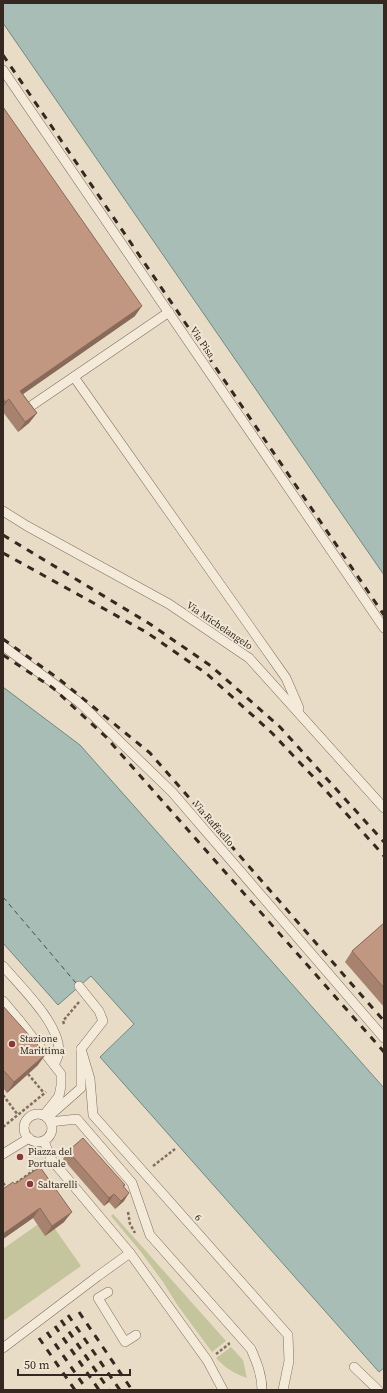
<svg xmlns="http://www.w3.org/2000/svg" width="387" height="1393" viewBox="0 0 387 1393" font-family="'Source Serif 4',serif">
<rect width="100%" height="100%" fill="#e9dcc6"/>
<g fill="#c4c59c">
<polygon points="113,1214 226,1341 212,1352 178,1306 163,1282 141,1252 111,1216"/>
<polygon points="37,1225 55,1229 81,1266 3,1321 3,1249"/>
<path d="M 231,1347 L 243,1360 L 247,1378 C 235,1374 225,1368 216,1358 Z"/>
</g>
<g fill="#a7bdb5" stroke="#6f8a81">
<polygon points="3,3 384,3 384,575 3,23"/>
<polygon points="3,687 80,745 384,1088 384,1368 379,1372 100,1057 134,1024 91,976 58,1005 3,943"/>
</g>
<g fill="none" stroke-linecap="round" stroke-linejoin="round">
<polyline stroke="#31524d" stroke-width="1" stroke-dasharray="5 4" stroke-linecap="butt" points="3,897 76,983"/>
<g stroke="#826e5e" stroke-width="10">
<g id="service">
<polyline points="3,70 384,628"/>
<polyline points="74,377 286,678 299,708"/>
<polyline points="31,406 169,312"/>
<polyline points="3,511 27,526 169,604 249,658 384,808"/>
<polyline points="3,646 80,703 172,792 384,1038"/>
<path d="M 3,966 C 21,987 59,1023 59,1051 C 59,1055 56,1061 54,1065"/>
<polyline points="3,1001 20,1021 61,1074 61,1086 59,1096 44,1115"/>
<polyline points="81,1049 90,1079 93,1115 288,1335 289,1361 283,1390"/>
<circle cx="38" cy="1128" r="14"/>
<polyline points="47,1118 81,1088 81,1049 103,1021 99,1011 79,986"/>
<path d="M 50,1122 L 77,1119 L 132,1183 L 150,1235 L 251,1349 C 257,1363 262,1375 262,1390"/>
<polyline points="44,1141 51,1159 130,1253 207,1360 223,1390"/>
<polyline points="3,1154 29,1138"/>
<polyline points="108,1292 98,1298 125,1342 136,1335"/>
<polyline points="3,1348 98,1276 130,1253"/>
<polyline points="354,1367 378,1390"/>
</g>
</g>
<g stroke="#826e5e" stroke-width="2.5" stroke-dasharray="3 2" stroke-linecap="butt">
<polyline points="64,1024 63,1021 79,1002"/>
<polyline points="28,1074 44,1093"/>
<polyline points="3,1095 18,1115"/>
<polyline points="3,1127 46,1092"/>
<polyline points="153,1166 175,1149"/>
<polyline points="3,1183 7,1188"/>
<polyline points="12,1186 33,1171 35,1174"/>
<polyline points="128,1212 130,1224 135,1233"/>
<polyline points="216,1354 229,1344 228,1342"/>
</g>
<use href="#service" stroke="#f4ead9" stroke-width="9"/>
<g stroke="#342820" stroke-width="3" stroke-dasharray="7 7" stroke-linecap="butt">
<polyline points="3,55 384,615"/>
<polyline points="3,535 150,624 211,666 280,727 384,842"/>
<polyline points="3,553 146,632 207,674 272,733 319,783 384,856"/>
<polyline points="3,639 59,679 150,753 384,1021"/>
<polyline points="3,655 53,688 106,737 384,1052"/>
<polyline points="79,1312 132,1390"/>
<polyline points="68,1315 120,1390"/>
<polyline points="61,1320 109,1390"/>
<polyline points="55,1326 99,1390"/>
<polyline points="47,1332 87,1390"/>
<polyline points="39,1338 75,1390"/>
</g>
</g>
<g fill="#a7826f">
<polygon points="3,107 135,316 23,394 37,413 29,423 18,432 3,412"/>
<polygon points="384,923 384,1007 345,962 352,951"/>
<polygon points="3,1006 38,1065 7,1093 3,1088"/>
<polygon points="68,1151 125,1185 124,1187 124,1201 115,1209 109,1202 104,1206 63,1159"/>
<polygon points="15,1184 64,1222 45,1236 33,1218 3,1239 3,1189"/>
</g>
<g fill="#886a5a">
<polygon points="142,306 135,316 13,401 20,391"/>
<polygon points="9,399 3,407 3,405 5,402"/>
<polygon points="37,413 29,423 18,432 25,422"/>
<polygon points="46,1054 38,1065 7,1093 14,1082"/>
<polygon points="129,1193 124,1201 115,1209 121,1201"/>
<polygon points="114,1194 109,1202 104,1206 109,1198"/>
<polygon points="40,1208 33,1218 3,1239 3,1234"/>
<polygon points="72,1212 64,1222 45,1236 52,1226"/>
</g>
<g fill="#c29781" stroke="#886a5a">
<polygon points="3,107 142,306 20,391 37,413 25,422 9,399 5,402 3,398"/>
<polygon points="384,923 384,988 352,951"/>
<polygon points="3,1006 46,1054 14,1082 3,1070"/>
<polygon points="83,1138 125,1185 123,1186 129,1193 121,1201 114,1194 109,1198 68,1151"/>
<polygon points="40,1167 72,1212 52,1226 40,1208 3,1234 3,1189 13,1182 15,1184"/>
</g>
<g fill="#89363d" stroke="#f1e7d5" stroke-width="1.5">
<circle cx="12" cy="1044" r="4"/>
<circle cx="20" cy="1157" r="4"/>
<circle cx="30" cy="1184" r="4"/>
</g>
<g text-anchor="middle" stroke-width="4" stroke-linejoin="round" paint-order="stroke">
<g font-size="10" fill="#342820" stroke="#f1e7d5">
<text transform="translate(203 342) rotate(56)" y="4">Via Pisa</text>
<text transform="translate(220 625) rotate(34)" y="4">Via Michelangelo</text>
<text transform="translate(214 823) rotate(49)" y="4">Via Raffaello</text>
<text transform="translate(199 1217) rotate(49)" y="4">6</text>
</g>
<g font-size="10" fill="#342820" stroke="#f1e7d5" text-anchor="start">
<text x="20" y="1042">Stazione<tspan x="20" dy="12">Marittima</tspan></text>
<text x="28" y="1155">Piazza del<tspan x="28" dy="12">Portuale</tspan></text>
<text x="38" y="1188">Saltarelli</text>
</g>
</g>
<rect width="387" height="1393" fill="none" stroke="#342820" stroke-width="8"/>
<path d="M18 1369v6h112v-6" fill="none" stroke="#342820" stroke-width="2"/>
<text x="24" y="1369" font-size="12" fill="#342820" stroke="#f1e7d5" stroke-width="3" paint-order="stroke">50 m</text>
</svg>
